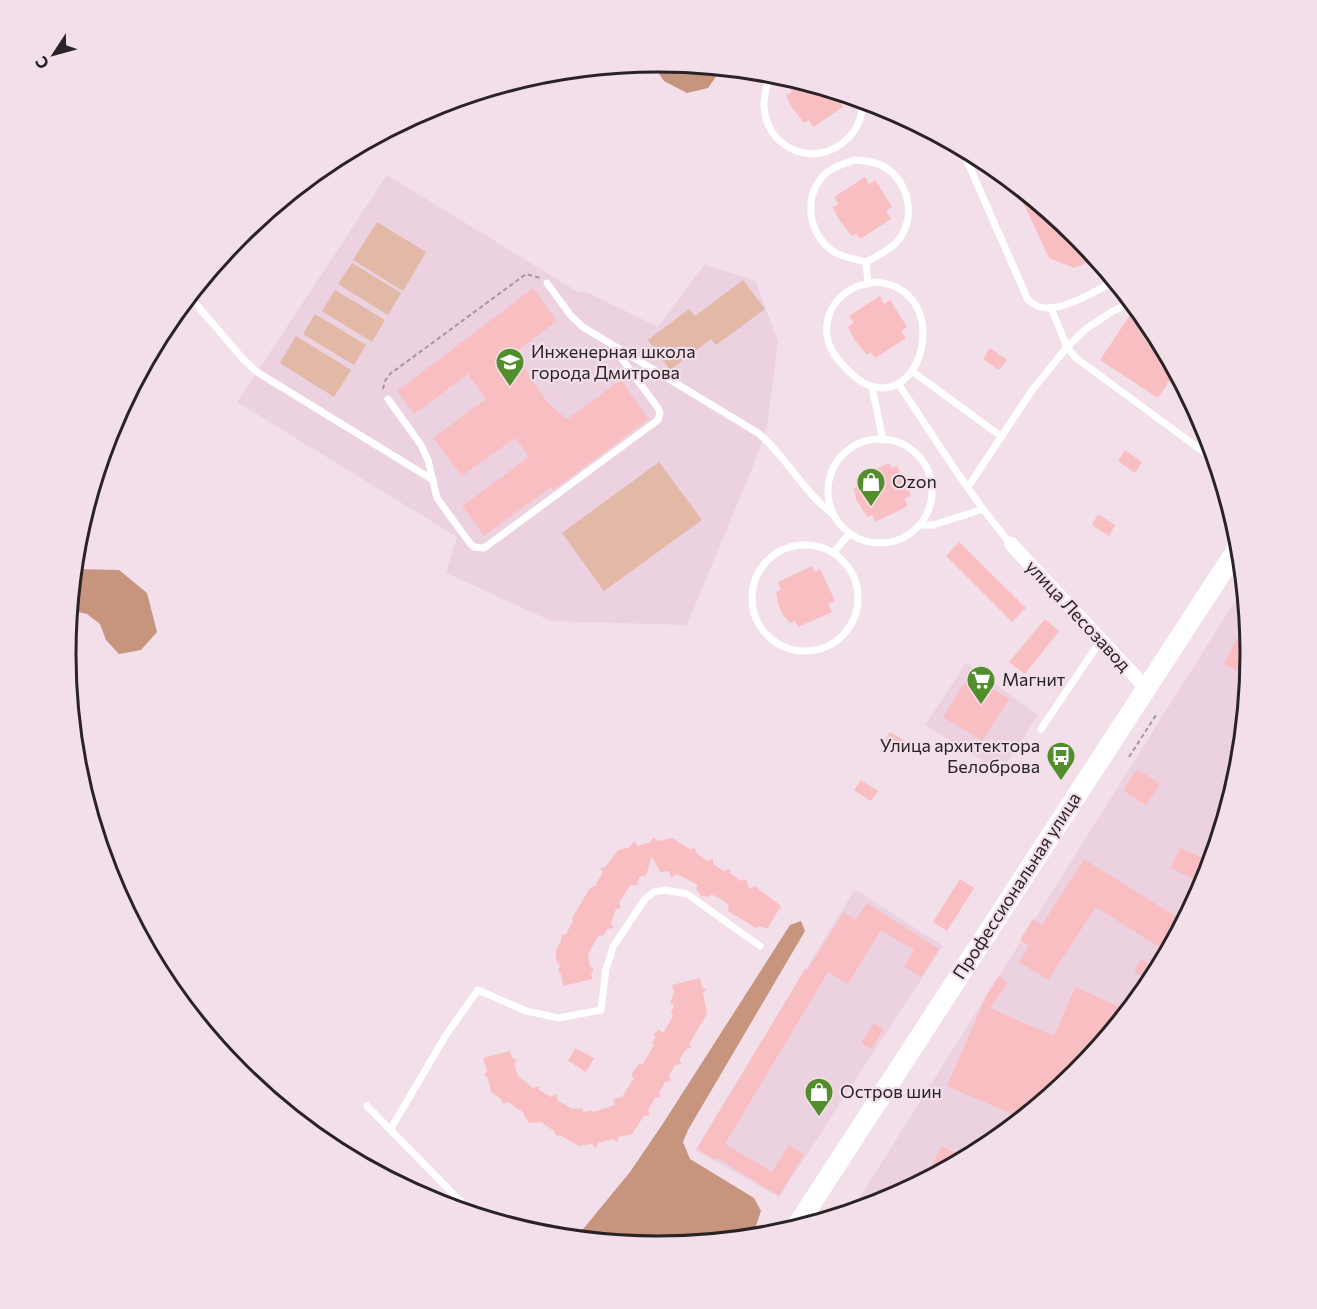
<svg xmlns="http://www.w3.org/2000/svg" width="1317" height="1309" viewBox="0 0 1317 1309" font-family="Commissioner,sans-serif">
<rect width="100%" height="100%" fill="#f2dfe9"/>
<g fill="#ecd2e0">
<polygon points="387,175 578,292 587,292 658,327 704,265 755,280 778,341 767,427 754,464 687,625 551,621 446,573 457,537 237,402"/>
<polygon points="1245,585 1251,655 1240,771 1206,882 1151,984 1078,1074 988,1148 885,1202 864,1209 866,1205 858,1200"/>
<polygon points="966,663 1038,715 1001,772 925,725"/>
<polygon points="855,889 943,946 779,1197 695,1150"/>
</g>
<g fill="#e2b8a6">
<polygon points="377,222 426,252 403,291 353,260"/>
<polygon points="352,263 401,293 388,315 338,284"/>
<polygon points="743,280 765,309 716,345 711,339 670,370 648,340 689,309 695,316"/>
<polygon points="335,290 385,320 372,342 322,311"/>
<polygon points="315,314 366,345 354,365 303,334"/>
<polygon points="296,336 351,370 334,397 280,363"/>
<polygon points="659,462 702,520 604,591 562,533"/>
</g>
<g fill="#c7947e">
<polygon points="651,62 659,62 722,68 708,88 687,93 664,81"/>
<polygon points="74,569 119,570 147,593 157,632 141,650 119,654 106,640 100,624 87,614 70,610"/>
<polygon points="801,921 805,931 688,1130 683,1142 690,1159 754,1198 761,1211 752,1238 659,1247 575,1239 630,1172 664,1122 790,925"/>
</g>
<g fill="#f9bec2">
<polygon points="795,79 846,95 839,99 843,107 813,127 809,120 804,123 791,106 786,95 792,92 787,85"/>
<polygon points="865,177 869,184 875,180 892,207 886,211 891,219 860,239 856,233 852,236 838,218 833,207 839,204 834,197"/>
<polygon points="1014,183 1060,221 1070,242 1080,237 1097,259 1074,268 1049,258"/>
<polygon points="533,288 557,321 517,351 529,376 548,403 567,419 621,380 649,419 553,490 551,487 484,536 462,506 529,457 515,438 462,476 433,438 486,399 468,374 414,414 397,391"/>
<polygon points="880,296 884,304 890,300 907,327 901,331 906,338 875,358 871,352 867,355 853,338 848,327 854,323 849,316"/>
<polygon points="1136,306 1152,325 1176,371 1158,398 1100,360"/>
<polygon points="990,348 1007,360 999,370 983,359"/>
<polygon points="1125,450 1142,462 1135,473 1118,461"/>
<polygon points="889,463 891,468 897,466 911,496 904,499 908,506 875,522 872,515 867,517 856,499 854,488 859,485 856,478"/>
<polygon points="1098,514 1115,525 1109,536 1092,525"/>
<polygon points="959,542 1026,608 1012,622 946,556"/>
<polygon points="812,566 815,572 820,569 835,601 828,604 832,612 798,627 795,621 790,623 783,615 778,604 776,592 781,590 778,582"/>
<polygon points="1045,619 1059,631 1025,674 1009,662"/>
<polygon points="1241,631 1250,636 1251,655 1243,674 1224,664"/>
<polygon points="970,674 1009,699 982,741 943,717"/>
<polygon points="890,732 905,741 898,752 883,744"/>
<polygon points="1137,769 1160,784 1146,805 1123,790"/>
<polygon points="861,780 878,791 871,801 854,790"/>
<polygon points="653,837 658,841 672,838 690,849 695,848 696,853 707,861 713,859 713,864 724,871 730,869 730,873 741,881 746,879 749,889 755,886 781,906 767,929 760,926 756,928 728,911 729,906 722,900 711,894 709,897 701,896 696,889 698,885 677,874 671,878 669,871 660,872 652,857 646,875 639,877 637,885 630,885 619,903 621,908 616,909 611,923 613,928 607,929 604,935 598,936 588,954 590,966 594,969 591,974 593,979 563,986 561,974 558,970 560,966 556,960 556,950 561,941 561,935 566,934 573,921 572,918 590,888 595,886 603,872 600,868 605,867 618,850 630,847 634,841 638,846 651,842"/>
<polygon points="1180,848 1212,862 1205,884 1170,868"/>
<polygon points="1084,859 1185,922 1168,953 1096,907 1048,980 1019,962 1029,946 1020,940 1033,919 1042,925"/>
<polygon points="960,879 974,888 947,931 933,922"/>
<polygon points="867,903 939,949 921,977 904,966 914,950 881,930 848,984 828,972 725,1144 772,1172 789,1145 804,1154 779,1196 717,1158 715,1160 697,1149 805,969 807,970 844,912 856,920"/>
<polygon points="1141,959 1159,970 1152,982 1134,972"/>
<polygon points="999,976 1008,982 990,1008 1054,1036 1075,987 1129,1011 1078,1074 1023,1119 947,1086 987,994"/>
<polygon points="700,978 702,987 706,989 703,993 707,1014 689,1044 692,1048 686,1049 679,1060 682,1064 675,1065 669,1076 671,1081 665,1082 659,1093 661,1097 655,1098 648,1110 650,1115 644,1116 632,1134 619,1137 617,1142 613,1139 598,1143 596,1148 592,1144 579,1146 560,1135 556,1136 554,1131 541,1122 529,1123 524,1116 524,1113 508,1102 503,1104 501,1099 491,1092 488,1078 484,1075 487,1070 483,1058 510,1051 512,1058 517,1060 514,1064 518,1076 533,1088 539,1086 539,1090 551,1097 556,1094 558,1101 573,1109 582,1108 584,1112 592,1110 593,1112 615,1105 613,1099 622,1097 634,1078 631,1076 633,1072 639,1063 642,1065 654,1045 652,1043 655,1038 654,1034 659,1030 663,1033 673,1016 671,1013 674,1005 670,1003 674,992 672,985"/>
<polygon points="874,1023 884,1029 871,1049 861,1043"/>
<polygon points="575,1048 594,1058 586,1072 568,1061"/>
<polygon points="942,1146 967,1159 923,1182"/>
</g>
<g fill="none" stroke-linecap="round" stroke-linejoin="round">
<g stroke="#a5979e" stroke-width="2" stroke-dasharray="4.5 3" stroke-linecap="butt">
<polyline points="383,389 385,381 390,374 526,274 540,278"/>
<polyline points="1129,757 1156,715"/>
</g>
<g stroke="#fff" stroke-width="7">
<path d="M 773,73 C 739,132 809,183 852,134 C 860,124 863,112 862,100"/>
<path d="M 961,147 L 1028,300 C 1032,303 1036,306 1040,307 C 1061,313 1097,290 1115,281"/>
<path d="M 855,160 C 866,161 877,162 886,168 C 908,183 916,215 900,238 C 892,250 878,255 866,262 C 855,259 843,257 834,252 C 809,235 803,200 822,177 C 831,167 843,164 855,160 Z"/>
<polyline points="866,262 868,284"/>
<path d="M 876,282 C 952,289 925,404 871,386 C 859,383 851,373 842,364 C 816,338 824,300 858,286 C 864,284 871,283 876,282 Z"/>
<path d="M 547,283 L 571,316 L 583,327 L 758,433 C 787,457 803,492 834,515"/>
<polyline points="189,296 243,359 257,372 433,480"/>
<polyline points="1051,308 1067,347 1076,358 1216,461"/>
<polyline points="912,371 1002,437"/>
<path d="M 899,385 C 935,438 969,495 1011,544"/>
<polyline points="872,387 883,440"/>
<polyline points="388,399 421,445 428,460 437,498 469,542 474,547 484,548 658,420 660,413 658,408 611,344"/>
<circle cx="880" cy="491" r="52"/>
<polyline points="968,487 1033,389 1067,347 1087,328 1113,311 1133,302"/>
<polyline points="921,525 933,525 981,510"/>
<circle cx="805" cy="598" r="53"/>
<polyline points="833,553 849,534"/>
<polyline points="1041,729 1101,640"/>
<polyline points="367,1106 474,1215"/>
<polyline points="390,1130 446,1035 478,990 526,1011 559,1018 601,1010 606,969 613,947 645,899 654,892 665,890 687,894 760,946"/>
</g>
<polyline stroke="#fff" stroke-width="14" points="1011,544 1146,688"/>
<polyline stroke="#fff" stroke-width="20" points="794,1230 1241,543"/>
</g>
<defs>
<g id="school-pin" transform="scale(1.5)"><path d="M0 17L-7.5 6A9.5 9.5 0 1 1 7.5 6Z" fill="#538e2c" stroke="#f2dfe9"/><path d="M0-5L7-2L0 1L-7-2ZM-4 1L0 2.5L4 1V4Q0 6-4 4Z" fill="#fff"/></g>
<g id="shop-pin" transform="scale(1.5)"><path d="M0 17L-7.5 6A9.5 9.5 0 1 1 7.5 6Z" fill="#538e2c" stroke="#f2dfe9"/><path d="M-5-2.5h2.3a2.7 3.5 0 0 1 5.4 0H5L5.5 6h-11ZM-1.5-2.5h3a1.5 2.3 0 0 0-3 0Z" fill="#fff"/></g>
<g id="supermarket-pin" transform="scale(1.5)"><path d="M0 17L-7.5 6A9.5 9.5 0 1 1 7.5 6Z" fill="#538e2c" stroke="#f2dfe9"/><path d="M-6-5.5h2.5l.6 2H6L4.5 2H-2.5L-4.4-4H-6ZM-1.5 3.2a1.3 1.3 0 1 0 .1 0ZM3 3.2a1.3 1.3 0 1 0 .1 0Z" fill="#fff"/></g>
<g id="bus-pin" transform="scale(1.5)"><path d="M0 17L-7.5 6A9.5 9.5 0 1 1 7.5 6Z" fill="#538e2c" stroke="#f2dfe9"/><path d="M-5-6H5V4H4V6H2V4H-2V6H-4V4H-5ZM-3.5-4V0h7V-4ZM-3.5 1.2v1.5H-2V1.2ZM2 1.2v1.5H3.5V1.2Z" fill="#fff"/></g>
</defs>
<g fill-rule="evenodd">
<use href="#school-pin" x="510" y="362"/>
<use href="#shop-pin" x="871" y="482"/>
<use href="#supermarket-pin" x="981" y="680"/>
<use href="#bus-pin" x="1061" y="756"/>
<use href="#shop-pin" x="819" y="1092"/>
</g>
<g text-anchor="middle" stroke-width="4.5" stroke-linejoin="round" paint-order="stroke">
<g font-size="18" fill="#2a2326" stroke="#f2dfe9" text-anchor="start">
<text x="531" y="358">Инженерная школа<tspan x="531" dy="21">города Дмитрова</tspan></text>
<text x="892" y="488">Ozon</text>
<text x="1002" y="686">Магнит</text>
<text x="1040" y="752" text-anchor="end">Улица архитектора<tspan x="1040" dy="21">Белоброва</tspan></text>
<text x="840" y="1098">Остров шин</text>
</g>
<g font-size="18" fill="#2a2326" stroke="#f2dfe9">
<text transform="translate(1078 616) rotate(47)" y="6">улица Лесозавод</text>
<text transform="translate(1017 886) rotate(-57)" y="6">Профессиональная улица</text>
</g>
</g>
<path d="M0 0H1317V1309H0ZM76 654a582 582 0 1 1 1164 0a582 582 0 1 1-1164 0Z" fill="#f2dfe9" fill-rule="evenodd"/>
<path fill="none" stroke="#2a2326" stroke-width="3" d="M76 654a582 582 0 1 1 1164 0a582 582 0 1 1-1164 0Z"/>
<g transform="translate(54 54) rotate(234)" stroke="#f2dfe9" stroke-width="4.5" paint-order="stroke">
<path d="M0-4.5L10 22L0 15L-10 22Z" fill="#2a2326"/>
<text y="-9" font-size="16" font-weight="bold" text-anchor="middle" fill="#2a2326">С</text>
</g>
</svg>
